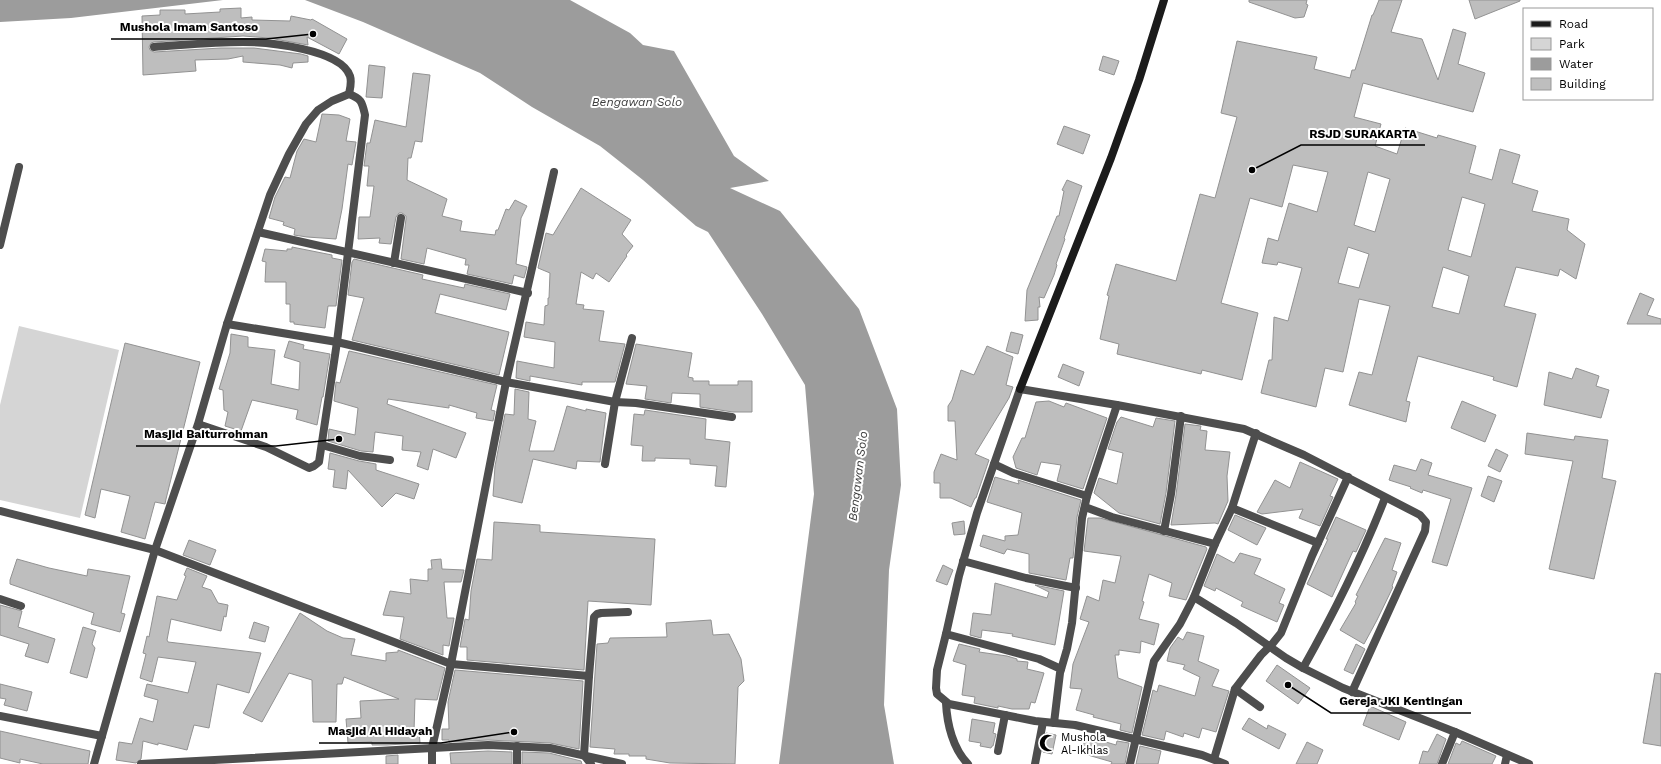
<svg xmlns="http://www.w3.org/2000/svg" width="1661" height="764" viewBox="0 0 1661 764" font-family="'Work Sans',sans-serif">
<rect width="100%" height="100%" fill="#fff"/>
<polygon fill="#d5d5d5" points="19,326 119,350 80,518 0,500 0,405"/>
<g fill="#9c9c9c">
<polygon points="0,0 223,0 71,18 0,22"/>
<polygon points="305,0 570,0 630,33 643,45 674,51 734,156 769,181 730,188 780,211 859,309 897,409 901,485 889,570 884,705 894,764 779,764 814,494 805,385 762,314 708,232 696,226 643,180 600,146 532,107 480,73 363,22"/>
</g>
<g fill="#bebebe" stroke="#929292" fill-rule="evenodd">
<polygon points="1249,0 1307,0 1306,4 1308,5 1304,17 1295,18 1249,2"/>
<path d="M 1379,0 L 1402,0 L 1391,32 L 1422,39 L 1438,80 L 1453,29 L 1466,33 L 1458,64 L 1485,73 L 1473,112 L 1363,83 L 1354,117 L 1381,124 L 1375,146 L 1397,154 L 1405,128 L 1437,138 L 1438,135 L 1476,146 L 1469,173 L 1492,180 L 1500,149 L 1520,155 L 1512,183 L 1538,191 L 1532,211 L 1569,219 L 1567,230 L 1585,244 L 1576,279 L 1560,269 L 1558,276 L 1516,267 L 1504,306 L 1536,314 L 1517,387 L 1493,380 L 1494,377 L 1418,356 L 1406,401 L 1410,402 L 1406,422 L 1349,405 L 1359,372 L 1372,375 L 1390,306 L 1359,299 L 1343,372 L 1325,368 L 1316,407 L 1261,393 L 1269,360 L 1272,360 L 1274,317 L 1288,321 L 1302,268 L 1278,262 L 1277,265 L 1262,263 L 1268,238 L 1278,241 L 1289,203 L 1317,212 L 1328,172 L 1293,165 L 1282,207 L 1250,198 L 1221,303 L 1258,313 L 1242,380 L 1202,370 L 1201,374 L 1117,354 L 1119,344 L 1100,339 L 1109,296 L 1107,295 L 1116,264 L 1176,281 L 1200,194 L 1215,198 L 1237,117 L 1221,113 L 1237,41 L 1317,57 L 1314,69 L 1350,78 L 1352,70 L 1355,70 L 1372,15 L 1373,15 ZM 1368,172 L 1390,179 L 1375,232 L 1354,225 ZM 1462,197 L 1485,204 L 1471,257 L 1448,250 ZM 1348,247 L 1369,254 L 1359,288 L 1338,283 ZM 1443,267 L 1469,276 L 1459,314 L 1432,307 Z"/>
<polygon points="1469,0 1520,0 1520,1 1475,19"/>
<polygon points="241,8 241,18 252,17 252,20 290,21 291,16 311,20 312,19 347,39 339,54 307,37 308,45 269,38 243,36 154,42 151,43 149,47 150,50 154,52 221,48 254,48 301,54 308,56 308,62 293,63 292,68 280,65 243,62 243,56 228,59 195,60 196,71 143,75 142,16 160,15 160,10 185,10 185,14 220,12 220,9"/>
<polygon points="1103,56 1119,61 1114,75 1099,70"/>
<polygon points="369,65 385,67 382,98 366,97"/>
<polygon points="413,73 430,75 422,142 415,141 411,158 408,158 407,180 447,199 442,216 462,221 460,231 495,235 496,230 498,230 506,209 509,210 515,200 527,206 521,218 516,264 527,267 524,278 514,275 512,284 467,274 469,265 465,265 466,259 427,248 424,264 401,259 406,219 406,216 402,213 399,213 396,217 391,244 379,243 380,238 358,239 359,217 370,217 374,186 367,186 369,166 364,166 367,143 370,143 375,120 406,127"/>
<polygon points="322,114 339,115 350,119 346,141 356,142 352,165 348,164 342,209 336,239 307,237 294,235 295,229 283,225 284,222 269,218 275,197 285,177 290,178 297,151 304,139 316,142"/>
<polygon points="1064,126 1090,135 1083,154 1057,144"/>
<polygon points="1067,180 1082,186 1064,238 1065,239 1056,264 1057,265 1054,275 1044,298 1039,297 1040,307 1038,307 1038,320 1025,321 1027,290 1057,216 1059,216 1064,191 1062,190"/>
<polygon points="581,188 631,220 622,234 633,246 626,255 627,256 609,282 596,273 593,279 581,272 576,304 584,305 583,309 604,311 599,341 625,344 615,382 582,382 582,385 530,376 530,381 516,378 517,361 554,368 555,342 524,337 526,322 544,325 545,306 548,305 548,298 549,298 550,273 538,268 546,233 553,235"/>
<polygon points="292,247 332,255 332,258 342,260 336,306 328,306 325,328 294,324 294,322 290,322 290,304 286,304 286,282 265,282 266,262 262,261 265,249 287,251 287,249 292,249"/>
<polygon points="354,259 423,275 422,279 464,288 465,284 510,294 506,310 440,294 435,313 509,332 499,375 352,340 364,298 348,295 352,262"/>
<polygon points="1640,293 1654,299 1647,315 1661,319 1661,324 1627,324"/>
<polygon points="1011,332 1023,335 1018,354 1006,351"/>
<polygon points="231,334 248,337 248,347 275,350 271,384 299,390 300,362 284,357 289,341 304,345 303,349 330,354 323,397 322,397 317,425 296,419 298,410 252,400 241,431 225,426 228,412 224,410 223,390 219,389 230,353"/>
<polygon points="125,343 200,362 166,499 165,504 155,502 145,539 121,532 130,496 101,489 95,518 85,515"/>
<polygon points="636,344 692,353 688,377 693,378 693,381 709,381 709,385 738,385 738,381 752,381 752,412 733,412 700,407 700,394 672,393 671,403 645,399 647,386 626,384"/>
<polygon points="987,346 1013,357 1006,385 1013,387 1009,398 975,454 989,460 976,498 975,498 971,507 951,498 940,498 940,483 934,483 934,472 941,454 957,460 955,421 948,421 948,406 952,400 961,370 974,375"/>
<polygon points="349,351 497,385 491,410 495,411 493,421 476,418 477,413 449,405 449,408 388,399 387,404 466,433 456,458 433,449 428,470 417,466 421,452 402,450 403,436 375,432 373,452 361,451 328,441 329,429 355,435 358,408 334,401 336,382 340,383"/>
<polygon points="1063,364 1084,372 1079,386 1058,377"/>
<polygon points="1576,368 1599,376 1596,386 1609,390 1601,418 1544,405 1549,372 1572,379"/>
<polygon points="515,389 529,392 528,419 536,421 529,451 554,451 567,406 586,411 586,409 606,413 600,462 577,461 576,469 533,459 522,503 493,496 495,466 505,414 514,415"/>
<polygon points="1049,401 1064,407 1066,403 1107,418 1083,489 1057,481 1061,465 1041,462 1037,475 1016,468 1013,457 1022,438 1025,438 1036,402"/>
<polygon points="1462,401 1496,415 1485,442 1451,428"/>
<polygon points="645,410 706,419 705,439 730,442 726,487 715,486 717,466 690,464 690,459 655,458 655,461 642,461 643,446 631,445 634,414 644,415"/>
<polygon points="1121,417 1153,427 1156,418 1175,421 1166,493 1160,524 1119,513 1094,493 1099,478 1117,484 1123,453 1108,449 1117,422"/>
<polygon points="1185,424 1201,426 1200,430 1207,431 1205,450 1230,452 1227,476 1228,501 1218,524 1215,523 1171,525 1176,495"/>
<polygon points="1527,433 1574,440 1575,436 1608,440 1602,478 1616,481 1594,579 1549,569 1573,461 1525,454"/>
<polygon points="1496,449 1508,455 1500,472 1488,466"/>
<polygon points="330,453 359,461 376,464 376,470 419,484 414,499 396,493 382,507 348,470 346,489 333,487 335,470 328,469"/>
<polygon points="1421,459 1432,463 1428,475 1472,488 1447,566 1432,562 1451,499 1423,490 1422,493 1410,488 1411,487 1389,480 1394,465 1416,471"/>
<polygon points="1300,462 1338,479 1330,496 1333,497 1320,526 1299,518 1303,509 1262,514 1257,512 1275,480 1290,488"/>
<polygon points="1488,476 1502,481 1494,502 1481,496"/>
<polygon points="995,477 1019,484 1018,480 1081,500 1077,517 1073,558 1070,558 1066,580 1029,573 1029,554 1007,549 1004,554 980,546 983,535 1005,541 1005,536 1018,535 1022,513 987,502"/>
<polygon points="1235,515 1266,528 1257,545 1228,530"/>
<polygon points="1336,517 1366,530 1356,552 1353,551 1332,597 1307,584 1328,539 1326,539"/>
<polygon points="1088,518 1100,518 1206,547 1207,549 1186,600 1169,596 1172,583 1149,574 1142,601 1144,602 1139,619 1159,624 1154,645 1141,641 1140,653 1119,650 1119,655 1115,655 1118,678 1142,687 1132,733 1120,730 1121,724 1093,717 1094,715 1076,710 1082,689 1070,688 1073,664 1089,622 1080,619 1087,596 1099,601 1103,580 1115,583 1121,556 1084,551"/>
<polygon points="964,521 965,534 954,535 952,523"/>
<polygon points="494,522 540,525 540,532 655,539 651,605 588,601 584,670 467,660 467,647 460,647 465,619 469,620 471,591 477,559 492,560"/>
<polygon points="1385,538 1401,543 1392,570 1397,572 1392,586 1393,587 1377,620 1364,644 1340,630 1356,603 1355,602 1358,596 1356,595"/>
<polygon points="189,540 216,550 210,565 183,555"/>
<polygon points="1240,553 1261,559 1254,574 1285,589 1279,603 1284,605 1277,622 1241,606 1243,602 1216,588 1215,591 1204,586 1217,554 1234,563"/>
<polygon points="17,559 49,568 87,576 88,569 130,576 121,613 125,614 120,632 91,624 94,613 10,584 10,580"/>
<polygon points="441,559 442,569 464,570 461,582 444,582 447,618 454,618 449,646 443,645 443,655 400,639 404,617 383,615 390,591 411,594 410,579 428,581 428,569 432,569 431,560"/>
<polygon points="943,565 953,570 947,585 936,581"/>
<polygon points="187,568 207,576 202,587 211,590 218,603 228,605 226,617 224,616 221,631 171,619 167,640 168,642 261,653 249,693 217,684 209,728 194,725 187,750 158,743 158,745 143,741 141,759 136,763 116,760 119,742 132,744 140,718 153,722 158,700 144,696 147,684 188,693 196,662 158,657 152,682 140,678 146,654 143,653 147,636 149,637 157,596 177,600 186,576 184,575"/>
<polygon points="995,583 1047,598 1049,592 1035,585 1064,591 1055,645 1012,636 1013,634 982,630 981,638 970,635 973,613 991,615"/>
<polygon points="0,605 22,611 18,627 55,639 48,663 25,656 29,644 0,635"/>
<polygon points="300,613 327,631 343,638 355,639 351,655 386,661 386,653 398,652 398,650 445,668 437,700 415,699 414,731 419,730 420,743 387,745 372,745 372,742 348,743 346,719 361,718 360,701 399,699 344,677 342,684 337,684 336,722 313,722 312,680 289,673 262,722 243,713"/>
<polygon points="711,620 713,635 729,634 741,659 744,681 738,687 735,764 670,763 646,759 646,756 629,756 629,754 614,754 615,749 590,747 597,644 608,643 610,638 667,637 666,623"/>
<polygon points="254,622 269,627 265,642 249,638"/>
<polygon points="83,627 96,631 92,644 95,648 87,678 70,673"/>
<polygon points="1187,632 1204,636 1198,661 1219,670 1212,686 1229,691 1216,732 1202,728 1199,738 1184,733 1183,737 1166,731 1164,740 1142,735 1153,690 1157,692 1159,685 1195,696 1200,677 1183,669 1185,665 1167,661 1170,648 1178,637 1183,640"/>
<polygon points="959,644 980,649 979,652 1007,656 1017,659 1017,661 1028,662 1027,669 1044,673 1035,703 1031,702 1029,709 1012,709 998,706 998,708 974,703 975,697 962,695 966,665 953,661"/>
<polygon points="1356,644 1365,649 1353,674 1344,670"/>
<polygon points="1277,665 1310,688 1298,704 1266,681"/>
<polygon points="455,670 583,681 579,749 550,743 488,740 449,742 449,740 442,740 442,729 449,729 448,702"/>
<polygon points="1655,673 1661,674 1661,746 1643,743"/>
<polygon points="0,684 32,692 27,711 4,705 6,699 0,698"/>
<polygon points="1370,706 1406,722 1399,740 1363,725"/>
<polygon points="1249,718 1267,729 1268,725 1286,734 1279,749 1242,729"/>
<polygon points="972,719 995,723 993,733 996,734 993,746 992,746 991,748 980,746 981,743 969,741"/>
<polygon points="0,731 90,751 88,764 43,764 20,759 20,763 0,758"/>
<polygon points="1046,733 1056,735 1052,754 1043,752"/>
<polygon points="1437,734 1446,739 1437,764 1419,764 1423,751 1428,752"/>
<polygon points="1086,736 1116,745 1117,741 1129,743 1125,764 1111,764 1112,762 1081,753"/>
<polygon points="1462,741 1496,756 1492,764 1448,764 1456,743 1460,745"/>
<polygon points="1307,742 1323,750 1317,764 1296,764"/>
<polygon points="1140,746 1161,751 1158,764 1136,764"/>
<polygon points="488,751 512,752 512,764 451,764 450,753"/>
<polygon points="522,752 549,753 581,761 582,764 522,764"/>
<polygon points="398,755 398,764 386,764 386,756"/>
</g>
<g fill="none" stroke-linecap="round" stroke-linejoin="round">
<g stroke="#4e4e4e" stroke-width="8">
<path d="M 154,47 C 184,45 214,42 243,42 C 267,42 341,49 350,76 C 352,82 350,89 349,94"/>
<polyline points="258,232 528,293"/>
<polyline points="0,245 19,167"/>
<polyline points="394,263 401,218"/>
<polyline points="227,324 337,342 506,382 615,402 636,403 732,417"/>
<polyline points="322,445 360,456 390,460"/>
<polyline points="605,464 615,402 632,338"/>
<polyline points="994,464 1013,473 1087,496"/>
<polyline points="1085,507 1112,517 1215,544"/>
<polyline points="1232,508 1318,543"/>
<polyline points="0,511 155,550 451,664 589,676"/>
<polyline points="1164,531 1171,494 1181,416"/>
<polyline points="963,561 1026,578 1076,588"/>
<polyline points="1194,597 1236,623 1286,658 1303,668 1343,688 1455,732 1529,764"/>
<polyline points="0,599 21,606"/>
<polyline points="946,634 1039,659 1061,669"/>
<path d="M 1303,668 C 1334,613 1362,557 1385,498"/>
<polyline points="1235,689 1260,707"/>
<path d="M 946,703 C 947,724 953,749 968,764"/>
<polyline points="0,716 102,736"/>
<polyline points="1054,723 1060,673 1067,649 1072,623 1082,518 1087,496 1117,405"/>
<polyline points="998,751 1005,715"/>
<polyline points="1214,759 1235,689 1261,655 1273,643 1281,633 1312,556 1348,477"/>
<path d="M 94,764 L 155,550 L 198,424 L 227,324 L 270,195 L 289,154 L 306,124 L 318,110 L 332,101 L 349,94 C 362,99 362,102 365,115 L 337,342 L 319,462 L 314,466 L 309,468 L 266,447 L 198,424"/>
<polyline points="141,764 488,745 550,748 622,764"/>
<polyline points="432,764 432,748 451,664 506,382 554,172"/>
<polyline points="517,764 517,746"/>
<polyline points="591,764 584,755 589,676 594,617 597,614 601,613 628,612"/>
<polyline points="1035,764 1043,722"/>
<polyline points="1130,764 1154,661 1180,624 1194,597 1215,544 1232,508 1256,433"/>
<polyline points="1225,764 1202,755 1075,725 1035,721 949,704 937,694 936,688 937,670 946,634 959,576 977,513 1020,389 1117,405 1244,429 1304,455 1420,515 1426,522 1425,531 1352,692"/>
<polyline points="1442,764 1455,732"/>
<polyline points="1505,764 1507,755"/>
</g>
<polyline stroke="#1b1b1b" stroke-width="8" points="1020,389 1111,158 1139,80 1164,0"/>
</g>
<defs>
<g id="mosque-bare" transform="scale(1.38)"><path d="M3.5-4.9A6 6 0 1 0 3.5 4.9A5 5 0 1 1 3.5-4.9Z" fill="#000" stroke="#fff" stroke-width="2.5" paint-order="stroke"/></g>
</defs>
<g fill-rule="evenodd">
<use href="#mosque-bare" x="1048" y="743"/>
</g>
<g text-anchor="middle" stroke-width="4" stroke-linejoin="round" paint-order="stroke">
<g font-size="11" fill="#000" stroke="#fff" text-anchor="start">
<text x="1061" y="741">Mushola<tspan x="1061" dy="13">Al-Ikhlas</tspan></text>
</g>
<g font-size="12" font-style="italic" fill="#3d3d3d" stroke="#fff">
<text x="637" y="106">Bengawan Solo</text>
<text transform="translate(858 476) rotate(-83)" y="4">Bengawan Solo</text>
</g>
</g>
<path fill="none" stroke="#000" stroke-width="1.5" d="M313 34L266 39H111M1252 170L1301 145H1425M339 439L276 446H136M1288 685L1331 713H1471M514 732L441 743H319"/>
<g fill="#000" stroke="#fff" stroke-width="1.5">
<circle cx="313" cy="34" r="4"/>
<circle cx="1252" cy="170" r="4"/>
<circle cx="339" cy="439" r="4"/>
<circle cx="1288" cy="685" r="4"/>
<circle cx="514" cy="732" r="4"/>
</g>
<g font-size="12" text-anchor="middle" font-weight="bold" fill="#000" stroke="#fff" stroke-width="4" stroke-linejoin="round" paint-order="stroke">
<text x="189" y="31">Mushola Imam Santoso</text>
<text x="1363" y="138">RSJD SURAKARTA</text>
<text x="206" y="438">Masjid Baiturrohman</text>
<text x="1401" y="705">Gereja JKI Kentingan</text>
<text x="380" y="735">Masjid Al Hidayah</text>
</g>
<rect x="1523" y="8" width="130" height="92" fill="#ffffff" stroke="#999999"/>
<rect x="1531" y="21" width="20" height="6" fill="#1b1b1b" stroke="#999999"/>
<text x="1559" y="28" font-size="12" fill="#000000">Road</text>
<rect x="1531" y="38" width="20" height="12" fill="#d5d5d5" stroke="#999999"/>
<text x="1559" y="48" font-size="12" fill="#000000">Park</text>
<rect x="1531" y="58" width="20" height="12" fill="#9c9c9c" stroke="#999999"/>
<text x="1559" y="68" font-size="12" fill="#000000">Water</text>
<rect x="1531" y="78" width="20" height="12" fill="#bebebe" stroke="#999999"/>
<text x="1559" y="88" font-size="12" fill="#000000">Building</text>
</svg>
